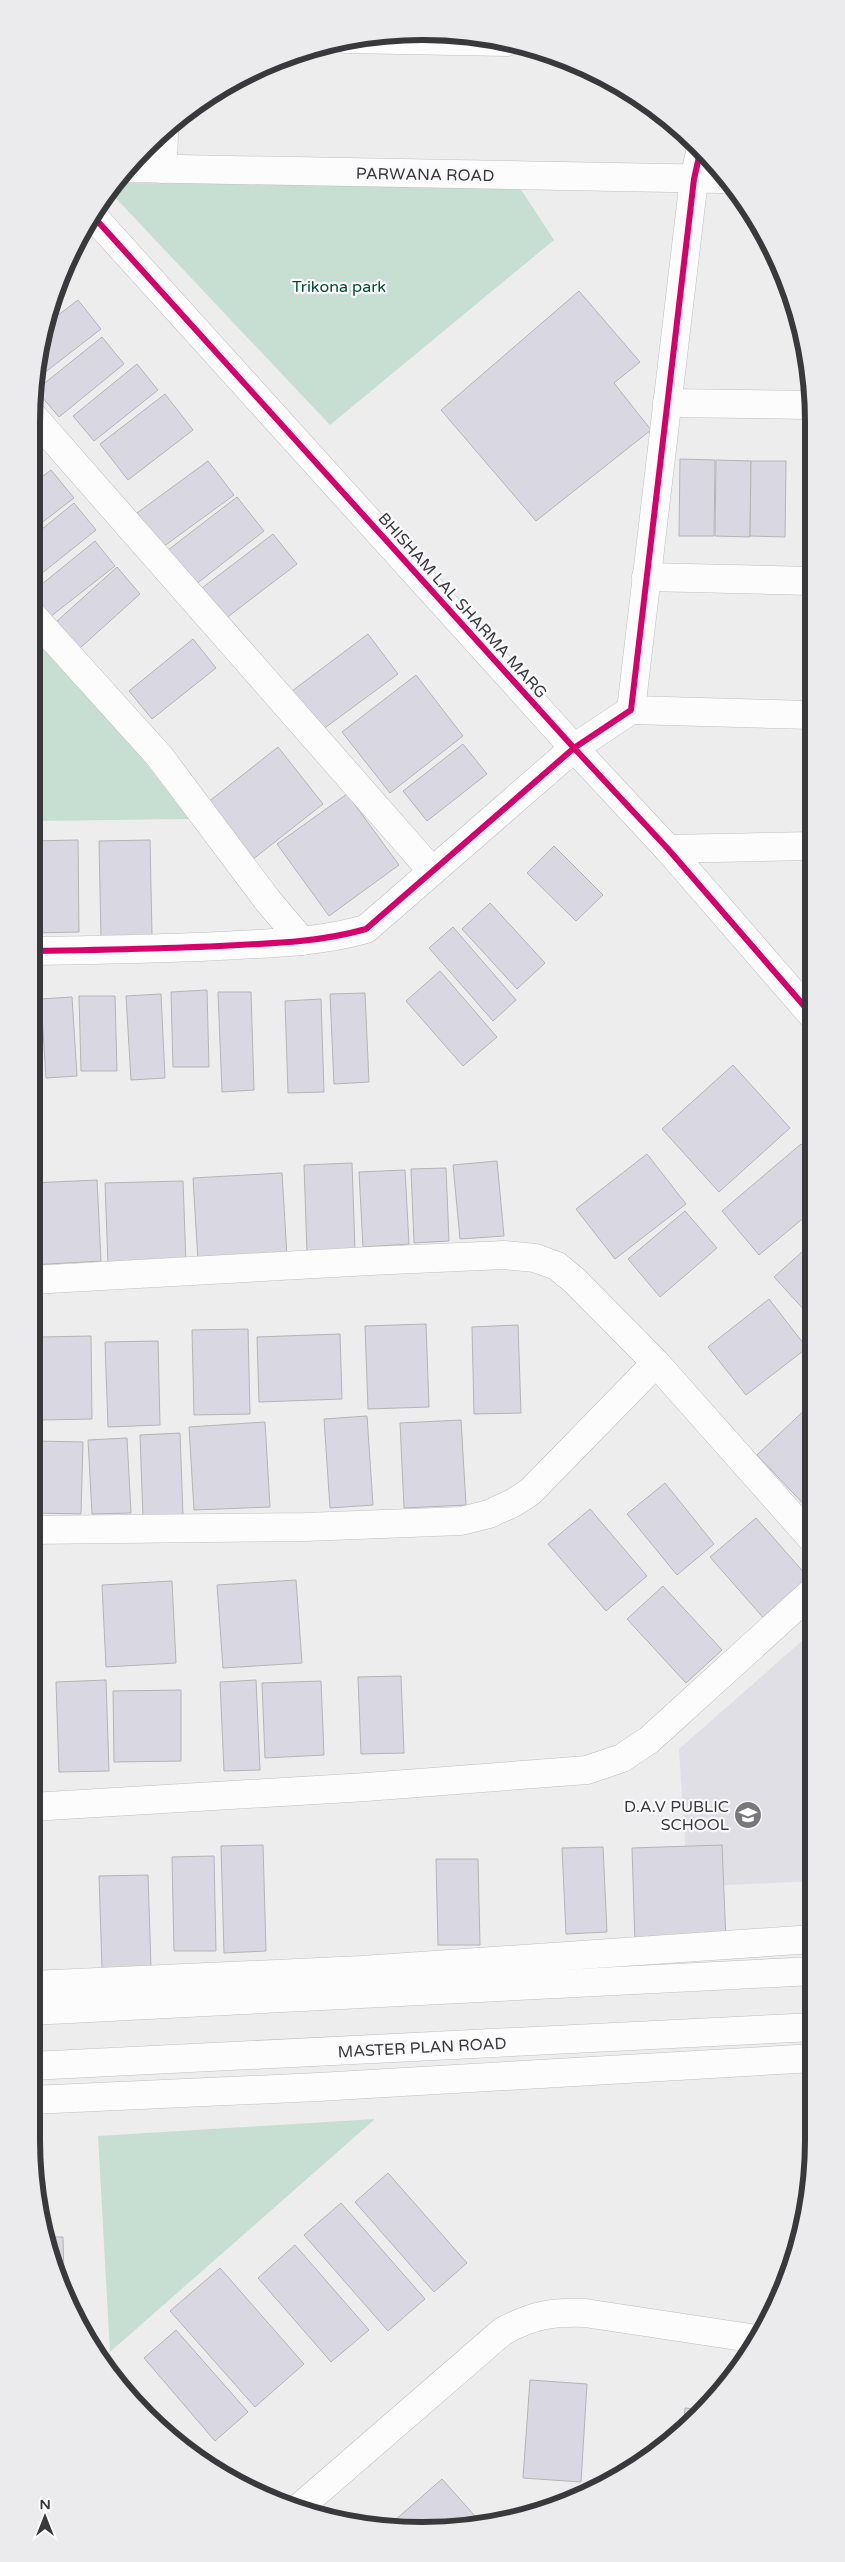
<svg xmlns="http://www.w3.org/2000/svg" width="845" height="2562" viewBox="0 0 845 2562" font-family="'Varela Round',sans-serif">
<rect width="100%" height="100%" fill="#ededee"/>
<polygon fill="#e0dfe6" points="813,1631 813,1881 688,1887 679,1749"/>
<g fill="#c7ded2">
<polygon points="116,183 518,185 554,240 330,425 109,191"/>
<polygon points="31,633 111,718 189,819 31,821"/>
<polygon points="375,2119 110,2352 98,2136"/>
</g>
<g fill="#d9d8e2" stroke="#b4b4b5">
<polygon points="579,291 640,362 614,383 651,430 536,521 441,410"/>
<polygon points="78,300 101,329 35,380 39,346 45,325"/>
<polygon points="102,337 124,364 59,417 36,390"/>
<polygon points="137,364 158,390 94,441 73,416"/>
<polygon points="165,394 193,430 128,480 100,444"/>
<polygon points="680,459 715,460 714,536 679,536"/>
<polygon points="716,460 751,461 750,537 715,536"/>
<polygon points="208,461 234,495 163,547 137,513"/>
<polygon points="751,461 786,461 785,537 750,536"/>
<polygon points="51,470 74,498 31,531 31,485"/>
<polygon points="237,497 264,531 195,585 168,550"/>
<polygon points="74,503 96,530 31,582 31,538"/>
<polygon points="273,534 297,564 225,619 202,588"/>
<polygon points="95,541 115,566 50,617 31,593"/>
<polygon points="117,567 140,594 80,648 56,622"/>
<polygon points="368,634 398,674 322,730 292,691"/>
<polygon points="193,639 216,668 152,719 129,691"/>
<polygon points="416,675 463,736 390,793 342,732"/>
<polygon points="463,744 487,774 427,821 403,791"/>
<polygon points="278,747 323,804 252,860 207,803"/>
<polygon points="347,794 399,865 329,916 277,844"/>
<polygon points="78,840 79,932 31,933 31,841"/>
<polygon points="150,840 152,936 101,937 99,841"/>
<polygon points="554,846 603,895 576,921 527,873"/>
<polygon points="490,903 545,963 517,989 462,929"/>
<polygon points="453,927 516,1000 493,1021 429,948"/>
<polygon points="440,971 497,1037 463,1066 406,1001"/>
<polygon points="207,990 209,1067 173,1067 171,992"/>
<polygon points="218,992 251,992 254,1090 222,1092"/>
<polygon points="365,993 369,1082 334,1084 330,994"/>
<polygon points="161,994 165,1078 131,1080 126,996"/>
<polygon points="79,996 115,996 117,1071 81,1071"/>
<polygon points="72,997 77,1076 46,1078 41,999"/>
<polygon points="321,999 324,1092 288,1093 285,1001"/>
<polygon points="733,1065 790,1128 719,1192 662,1129"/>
<polygon points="801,1144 812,1157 812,1211 759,1255 722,1211"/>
<polygon points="647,1154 686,1204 615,1259 576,1209"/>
<polygon points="497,1161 504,1236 460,1239 453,1165"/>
<polygon points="352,1163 355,1251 307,1252 304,1165"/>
<polygon points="446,1168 449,1241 414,1243 411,1169"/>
<polygon points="405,1170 409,1244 363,1247 359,1172"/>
<polygon points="282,1173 287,1256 198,1261 193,1178"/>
<polygon points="97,1180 101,1261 31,1265 31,1183"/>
<polygon points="183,1181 186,1264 108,1265 105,1183"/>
<polygon points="685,1211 717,1248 660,1297 628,1259"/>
<polygon points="812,1243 812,1309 807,1313 774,1277"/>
<polygon points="769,1299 807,1348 746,1395 708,1347"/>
<polygon points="426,1324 429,1407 368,1409 365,1326"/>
<polygon points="518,1325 521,1413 474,1414 472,1327"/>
<polygon points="248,1329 250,1414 194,1415 192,1330"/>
<polygon points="340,1334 342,1399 259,1402 257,1337"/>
<polygon points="91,1336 92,1419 42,1420 41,1337"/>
<polygon points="158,1341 160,1425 108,1427 105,1342"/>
<polygon points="812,1403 813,1514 757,1455"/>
<polygon points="367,1416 373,1505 330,1508 324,1419"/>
<polygon points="461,1420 466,1505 404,1508 400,1423"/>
<polygon points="265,1422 270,1507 194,1510 189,1427"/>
<polygon points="180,1433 183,1516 143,1518 140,1435"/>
<polygon points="127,1438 131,1513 92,1514 88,1440"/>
<polygon points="37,1441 83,1442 81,1514 35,1513"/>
<polygon points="665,1483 714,1544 677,1575 627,1514"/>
<polygon points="590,1509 647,1576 606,1611 548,1544"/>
<polygon points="756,1518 813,1583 767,1622 710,1557"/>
<polygon points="296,1580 302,1663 223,1668 217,1585"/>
<polygon points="172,1581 176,1663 106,1667 102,1585"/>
<polygon points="663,1586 722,1650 686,1683 627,1619"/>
<polygon points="401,1676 404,1753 361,1754 358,1677"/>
<polygon points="106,1680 109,1771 59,1772 56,1682"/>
<polygon points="256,1680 260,1770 224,1771 220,1682"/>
<polygon points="321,1681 324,1755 265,1758 262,1683"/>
<polygon points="181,1690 181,1761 114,1762 113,1691"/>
<polygon points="263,1845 266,1951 224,1953 221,1846"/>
<polygon points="722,1845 726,1941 635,1944 632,1848"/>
<polygon points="603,1847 607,1932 566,1934 562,1848"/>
<polygon points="214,1856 216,1951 174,1951 172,1857"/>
<polygon points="436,1859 478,1859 480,1945 438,1945"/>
<polygon points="148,1875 151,1968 102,1968 99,1876"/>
<polygon points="388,2173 467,2263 434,2292 355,2202"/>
<polygon points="341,2203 425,2299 388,2331 304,2235"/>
<polygon points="45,2237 63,2237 64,2278 58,2279"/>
<polygon points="295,2245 369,2330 331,2362 258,2278"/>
<polygon points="220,2268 304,2364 255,2407 170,2311"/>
<polygon points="176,2330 248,2412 215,2441 144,2358"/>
<polygon points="530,2380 587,2384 581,2482 523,2478"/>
<polygon points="685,2408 704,2410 683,2429"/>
<polygon points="442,2479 482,2524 448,2530 386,2528"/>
</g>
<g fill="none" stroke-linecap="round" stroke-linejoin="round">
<g stroke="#bebebf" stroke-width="29">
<g id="minor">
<polyline points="345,39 507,42"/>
<polyline points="127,168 723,179"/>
<polyline points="163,169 164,131"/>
<polyline points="92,215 574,748 668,849 812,1015"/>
<polyline points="667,403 810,405"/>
<polyline points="32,415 432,871"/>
<polyline points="646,577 811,581"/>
<polyline points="31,614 160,757 268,901 302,941"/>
<polyline points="631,710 811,715"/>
<polyline points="668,849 811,846"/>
<path d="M 31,951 C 100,950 169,949 238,945 C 281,943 324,941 366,929 L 574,748 L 631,710 L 694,179 L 701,148"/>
<polyline points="31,1280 370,1261 504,1255 535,1258 557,1266 575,1281 656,1363 813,1540"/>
<polyline points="31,1530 305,1527 461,1521 489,1514 513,1503 530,1492 656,1363"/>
<polyline points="31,1807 366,1787 587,1770 622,1758 649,1740 813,1591"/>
<polyline points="31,1985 362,1970 813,1939"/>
<polyline points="31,2100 318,2087 814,2058"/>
<path d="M 301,2506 L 503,2331 C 534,2315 550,2312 585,2313 L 757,2339"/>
</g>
</g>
<g stroke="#bebebf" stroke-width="29">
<g id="major">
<polyline points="31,2011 813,1971"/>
<polyline points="31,2066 814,2027"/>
</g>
</g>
<use href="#minor" stroke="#fcfcfc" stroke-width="28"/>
<use href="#major" stroke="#fcfcfc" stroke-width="28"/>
<g stroke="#faf9fc" stroke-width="9">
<g id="cycleway">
<polyline points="92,215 574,748 668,849 812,1015"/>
<path d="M 31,951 C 100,950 169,949 238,945 C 281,943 324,941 366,929 L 574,748 L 631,710 L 694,179 L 701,148"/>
</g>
</g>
<use href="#cycleway" stroke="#d6006c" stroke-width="6"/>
</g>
<defs>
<g id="school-disc" transform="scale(1.4375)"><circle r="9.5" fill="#787779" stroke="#faf9fc"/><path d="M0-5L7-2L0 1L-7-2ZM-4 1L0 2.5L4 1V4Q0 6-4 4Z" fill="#fff"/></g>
</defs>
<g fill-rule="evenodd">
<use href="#school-disc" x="748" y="1815"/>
</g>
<g text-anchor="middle" stroke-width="4.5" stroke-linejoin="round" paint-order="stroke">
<g font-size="16" fill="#39383a" stroke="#faf9fc">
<text transform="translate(425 174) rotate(1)" y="6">PARWANA ROAD</text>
<text transform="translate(463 605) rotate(48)" y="6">BHISHAM LAL SHARMA MARG</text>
<text transform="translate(422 2047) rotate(-3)" y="6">MASTER PLAN ROAD</text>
</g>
<g font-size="16" fill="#024d32" stroke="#faf9fc">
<text x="339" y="292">Trikona park</text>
</g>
<g font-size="16" fill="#39383a" stroke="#faf9fc" text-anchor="end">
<text x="729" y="1812">D.A.V PUBLIC<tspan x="729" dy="18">SCHOOL</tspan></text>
</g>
</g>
<path d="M0 0H845V2562H0ZM422 40H423A382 382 0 0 1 805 422V2140A382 382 0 0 1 423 2522H422A382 382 0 0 1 40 2140V422A382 382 0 0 1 422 40Z" fill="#ebeaec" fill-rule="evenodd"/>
<path fill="none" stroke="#39383a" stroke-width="6" d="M422 40H423A382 382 0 0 1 805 422V2140A382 382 0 0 1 423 2522H422A382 382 0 0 1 40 2140V422A382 382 0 0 1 422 40Z"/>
<g transform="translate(45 2517)" stroke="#faf9fc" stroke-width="4" paint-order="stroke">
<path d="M0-4L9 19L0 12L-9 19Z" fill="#39383a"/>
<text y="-8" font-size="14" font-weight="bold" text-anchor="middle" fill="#39383a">N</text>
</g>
</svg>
